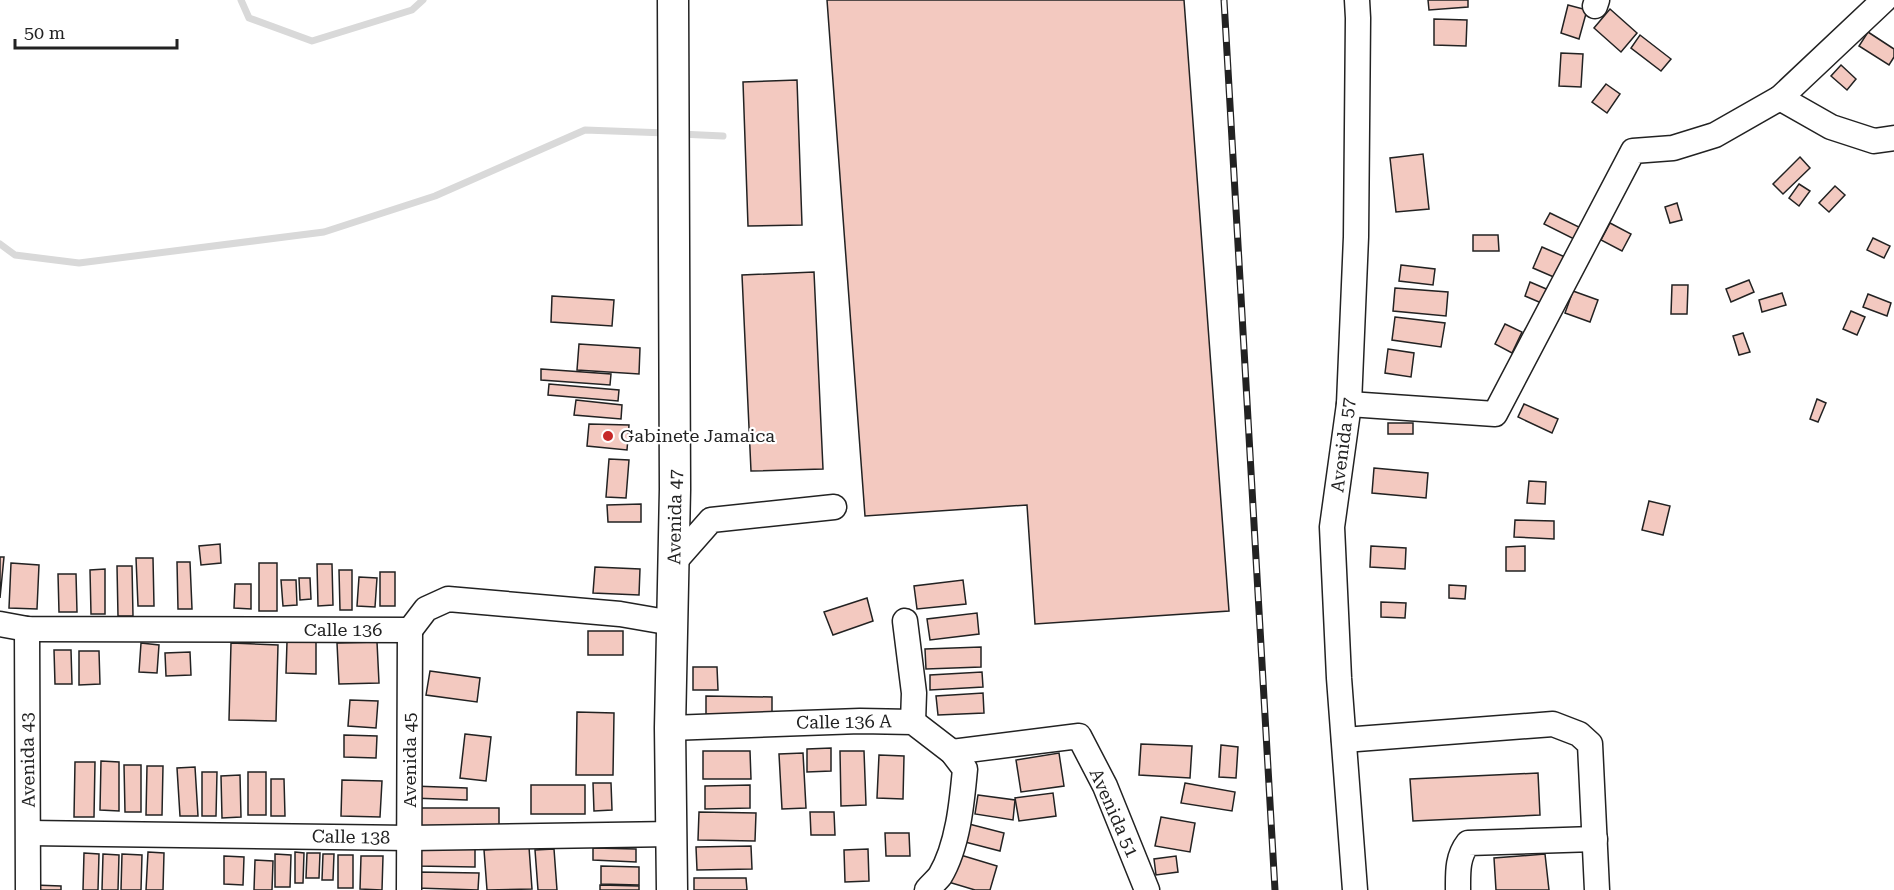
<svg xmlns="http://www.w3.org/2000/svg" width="1894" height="890" viewBox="0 0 1894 890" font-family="'Roboto Serif',serif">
<rect width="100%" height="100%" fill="#fff"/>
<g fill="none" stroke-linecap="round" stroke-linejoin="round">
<g stroke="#d9d9d9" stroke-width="7">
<polyline points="241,0 249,18 312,41 412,10 423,0"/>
<polyline points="680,134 723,136"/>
<polyline points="0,244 15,255 79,263 324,232 435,196 585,130 666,133"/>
</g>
</g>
<g fill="#f3c9c0" stroke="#222" stroke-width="1.5">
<polygon points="827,0 1184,0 1229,611 1035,624 1027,505 865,516"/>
<polygon points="1428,0 1468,0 1468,7 1429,10"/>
<polygon points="1568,5 1587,10 1579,39 1561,33"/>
<polygon points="1610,9 1637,33 1621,52 1594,28"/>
<polygon points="1434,19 1467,20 1466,46 1434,45"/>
<polygon points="1868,32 1894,49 1894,57 1889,65 1859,46"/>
<polygon points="1640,35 1671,59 1661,71 1631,48"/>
<polygon points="1561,53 1583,54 1581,87 1559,86"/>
<polygon points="1841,65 1856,79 1847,90 1831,76"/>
<polygon points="797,80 802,225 748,226 743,82"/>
<polygon points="1606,84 1620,94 1607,113 1592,102"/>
<polygon points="1423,154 1429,209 1396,212 1390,158"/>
<polygon points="1800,157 1810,168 1783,194 1773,184"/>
<polygon points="1799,184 1810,191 1799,206 1789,198"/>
<polygon points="1835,186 1845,195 1829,212 1819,203"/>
<polygon points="1677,203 1682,220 1670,223 1665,207"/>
<polygon points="1550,213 1581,228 1576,240 1544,224"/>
<polygon points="1610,223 1631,234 1622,251 1601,240"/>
<polygon points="1473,235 1498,235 1499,251 1473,251"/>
<polygon points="1873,238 1890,246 1884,258 1867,250"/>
<polygon points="1542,247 1565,257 1556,278 1533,268"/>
<polygon points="1401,265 1435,269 1433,285 1399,281"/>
<polygon points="814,272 823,469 751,471 742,275"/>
<polygon points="1749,280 1754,292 1731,302 1726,289"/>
<polygon points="1530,282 1551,291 1546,305 1525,296"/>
<polygon points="1672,285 1688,285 1687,314 1671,314"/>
<polygon points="1395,288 1448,292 1446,316 1393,311"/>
<polygon points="1573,291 1598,300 1590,322 1565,313"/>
<polygon points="1782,293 1786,305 1762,312 1759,300"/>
<polygon points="1868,294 1891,303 1887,316 1863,307"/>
<polygon points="552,296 614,300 612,326 551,322"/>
<polygon points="1851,311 1865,317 1857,335 1843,329"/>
<polygon points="1395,317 1445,323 1441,347 1392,340"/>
<polygon points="1505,324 1522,332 1512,353 1495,344"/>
<polygon points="1743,333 1750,352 1739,355 1733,336"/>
<polygon points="579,344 640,348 639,374 577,370"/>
<polygon points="1388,349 1414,353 1411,377 1385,373"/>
<polygon points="541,369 611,374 610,385 541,380"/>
<polygon points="549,384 619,390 618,401 548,395"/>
<polygon points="1817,399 1826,403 1818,422 1810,419"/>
<polygon points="576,400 622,405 621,419 574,415"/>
<polygon points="1524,404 1558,419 1552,433 1518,417"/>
<rect x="1388" y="423" width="25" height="11"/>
<polygon points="589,424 629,425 627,450 587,446"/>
<polygon points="609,459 629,460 626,498 606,497"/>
<polygon points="1374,468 1428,473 1426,498 1372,493"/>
<polygon points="1529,481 1546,482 1545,504 1527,503"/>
<polygon points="1649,501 1670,506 1663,535 1642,530"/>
<polygon points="641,504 641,522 608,522 607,505"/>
<polygon points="1515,520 1554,521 1554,539 1514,537"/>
<polygon points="220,544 221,563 201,565 199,546"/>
<polygon points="1371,546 1406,548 1405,569 1370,567"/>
<polygon points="1525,546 1525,571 1506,571 1506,547"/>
<polygon points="0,557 4,557 0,598"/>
<polygon points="136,558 153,558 154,606 138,606"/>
<polygon points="177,562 190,562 192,609 178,609"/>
<polygon points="11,563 39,565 37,609 9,608"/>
<rect x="259" y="563" width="18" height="48"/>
<polygon points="317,564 332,564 333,605 318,606"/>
<polygon points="117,566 132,566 133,616 118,616"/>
<polygon points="595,567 640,569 639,595 593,593"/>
<polygon points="105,569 105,614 91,614 90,570"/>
<polygon points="339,570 352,570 352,610 340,610"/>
<rect x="380" y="572" width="15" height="34"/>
<polygon points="58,574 76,574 77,612 59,612"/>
<polygon points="359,577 377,578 375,607 357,606"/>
<polygon points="299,578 310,578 311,599 300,600"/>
<polygon points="281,580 296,580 297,605 283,606"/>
<polygon points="963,580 966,604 917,609 914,586"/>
<polygon points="235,584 251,584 251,609 234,608"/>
<polygon points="1449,585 1466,586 1465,599 1449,598"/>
<polygon points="867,598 873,621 833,635 824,612"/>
<polygon points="1381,602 1406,603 1405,618 1381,617"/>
<polygon points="977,613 979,634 930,640 927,619"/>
<rect x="588" y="631" width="35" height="24"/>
<polygon points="287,642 316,642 316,674 286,673"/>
<polygon points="377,642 379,683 339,684 337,643"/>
<polygon points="141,643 159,645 157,673 139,672"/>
<polygon points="231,643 278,645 276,721 229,720"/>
<polygon points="981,647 981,667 926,669 925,649"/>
<polygon points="54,650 71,650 72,684 55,684"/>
<polygon points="79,651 99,651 100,684 79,685"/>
<polygon points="190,652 191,675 166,676 165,653"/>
<polygon points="693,667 717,667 718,690 693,690"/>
<polygon points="430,671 480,678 477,702 426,695"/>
<polygon points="982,672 983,687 930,690 930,675"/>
<polygon points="983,693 984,713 938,715 936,696"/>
<polygon points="706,696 772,697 772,715 706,714"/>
<polygon points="350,700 378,701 376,728 348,726"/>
<polygon points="577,712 614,713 613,775 576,775"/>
<polygon points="465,734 491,737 486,781 460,778"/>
<polygon points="344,735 377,736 376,758 344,757"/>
<polygon points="1141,744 1192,746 1190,778 1139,775"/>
<polygon points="1221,745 1238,747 1236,778 1219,777"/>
<polygon points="831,748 831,771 807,772 807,749"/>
<polygon points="703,751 750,751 751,779 703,779"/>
<polygon points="840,751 864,751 866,805 841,806"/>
<polygon points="803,753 806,808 782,809 779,754"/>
<polygon points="1059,753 1064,786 1021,792 1016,760"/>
<polygon points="879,755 904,756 903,799 877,798"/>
<polygon points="101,761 119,762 119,811 100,810"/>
<polygon points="75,762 95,762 94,817 74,817"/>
<polygon points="124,765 141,765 141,812 125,812"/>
<polygon points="147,766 163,766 162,815 146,815"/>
<polygon points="195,767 198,816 180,816 177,768"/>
<polygon points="202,772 217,772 216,816 202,816"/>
<rect x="248" y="772" width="18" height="43"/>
<polygon points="1538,773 1540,815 1413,821 1410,779"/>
<polygon points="240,775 241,817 222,818 221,776"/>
<polygon points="271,779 284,779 285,816 271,816"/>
<polygon points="342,780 382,781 380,817 341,816"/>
<polygon points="593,783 611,783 612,810 594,811"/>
<polygon points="1185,783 1235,792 1232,811 1181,803"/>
<rect x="531" y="785" width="54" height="29"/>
<polygon points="750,785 750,808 705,809 705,786"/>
<polygon points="413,786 467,788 467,800 412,798"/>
<polygon points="1053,793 1056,816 1019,821 1015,798"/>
<polygon points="978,795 1015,800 1013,820 975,814"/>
<polygon points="421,808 499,808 499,825 421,826"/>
<polygon points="699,812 756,813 755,841 698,840"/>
<polygon points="810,812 834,812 835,835 811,835"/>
<polygon points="1161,817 1195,823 1190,852 1155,846"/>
<polygon points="969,824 1004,833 1000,851 965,842"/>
<polygon points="885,833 909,833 910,856 886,856"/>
<polygon points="751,846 752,869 697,870 696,847"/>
<polygon points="416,847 475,848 475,867 416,866"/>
<polygon points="529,847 532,889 487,890 484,850"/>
<polygon points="593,848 636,849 636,862 593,860"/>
<polygon points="554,849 557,890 538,890 535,850"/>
<polygon points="868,849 869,881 845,882 844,850"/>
<polygon points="148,852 164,853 163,890 146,890"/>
<polygon points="295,852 304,853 303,883 295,883"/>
<polygon points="84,853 99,854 98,890 83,890"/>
<polygon points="307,853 320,853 319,878 306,878"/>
<polygon points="954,853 997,866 990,890 975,890 945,881"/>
<polygon points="103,854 119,855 118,890 102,890"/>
<polygon points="122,854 142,855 141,890 121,890"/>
<polygon points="275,854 291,855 290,887 275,887"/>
<polygon points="323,854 334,854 333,880 322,880"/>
<polygon points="1545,854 1549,890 1496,890 1494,858"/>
<rect x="338" y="855" width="15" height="33"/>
<polygon points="224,856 244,857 243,885 224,884"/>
<polygon points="361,856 383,856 382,890 360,889"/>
<polygon points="1176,856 1178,872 1156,875 1154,859"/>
<polygon points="255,860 273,861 272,890 254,890"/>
<polygon points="601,866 639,867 639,885 601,884"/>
<polygon points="417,872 479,873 478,890 417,888"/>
<polygon points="694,878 746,878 747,890 694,890"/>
<polygon points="34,885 61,886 61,890 34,890"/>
<polygon points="600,885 639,886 639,890 600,890"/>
</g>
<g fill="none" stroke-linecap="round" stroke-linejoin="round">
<g stroke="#222" stroke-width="27">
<g id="minor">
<polyline points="1595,6 1597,0"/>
<polyline points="1780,98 1831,127 1874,141 1894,138"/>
<polyline points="1349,404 1495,414 1633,151 1673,148 1715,135 1780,98 1884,0"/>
<polyline points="674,562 711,520 834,507"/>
<polyline points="905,621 914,693 913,722"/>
<polyline points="0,624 27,629 410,630 426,609 448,599 620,614 672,623"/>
<polyline points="27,629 28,890"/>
<path d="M 670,728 L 860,721 L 913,722 L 952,752 L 965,769 C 962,802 958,846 940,876 C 936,881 931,885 927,890"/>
<polyline points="1344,740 1553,724 1579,734 1590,744 1597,890"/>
<polyline points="952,752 1079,736 1105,786 1147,890"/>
<polyline points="29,833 410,838 673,834"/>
<polyline points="409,890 410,630"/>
<polyline points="1355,890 1339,678 1332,527 1349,404 1356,237 1358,18 1357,0"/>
<path d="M 1458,890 C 1458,873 1457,857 1468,843 L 1595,839"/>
</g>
</g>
<g stroke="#222" stroke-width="33">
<polyline id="major" points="672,890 670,728 675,489 673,0"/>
</g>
<use href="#minor" stroke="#fff" stroke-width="24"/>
<use href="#major" stroke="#fff" stroke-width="30"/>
<g stroke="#222" stroke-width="7">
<polyline id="rail" points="1224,0 1275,890"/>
</g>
<use href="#rail" stroke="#fff" stroke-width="4.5" stroke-dasharray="14" stroke-linecap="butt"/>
</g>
<circle fill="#c62828" stroke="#fff" stroke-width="2" cx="608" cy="436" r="6"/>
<g text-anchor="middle" stroke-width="4.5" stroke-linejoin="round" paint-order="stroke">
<g font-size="18" fill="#222" stroke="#fff" text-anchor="start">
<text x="620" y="442">Gabinete Jamaica</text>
</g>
<g font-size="18" fill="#222" stroke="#fff">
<text transform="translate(1343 445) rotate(-83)" y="6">Avenida 57</text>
<text transform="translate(675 517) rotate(-89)" y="6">Avenida 47</text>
<text x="343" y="636">Calle 136</text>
<text transform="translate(844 722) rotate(-1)" y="6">Calle 136 A</text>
<text transform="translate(28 760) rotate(-91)" y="6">Avenida 43</text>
<text transform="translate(410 760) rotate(-90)" y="6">Avenida 45</text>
<text transform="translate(1114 813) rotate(66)" y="6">Avenida 51</text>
<text transform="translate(351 837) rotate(1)" y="6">Calle 138</text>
</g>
</g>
<path d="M15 39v9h162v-9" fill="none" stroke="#222222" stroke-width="3"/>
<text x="24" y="39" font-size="18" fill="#222222" stroke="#ffffff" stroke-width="4.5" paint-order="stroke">50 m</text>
</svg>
